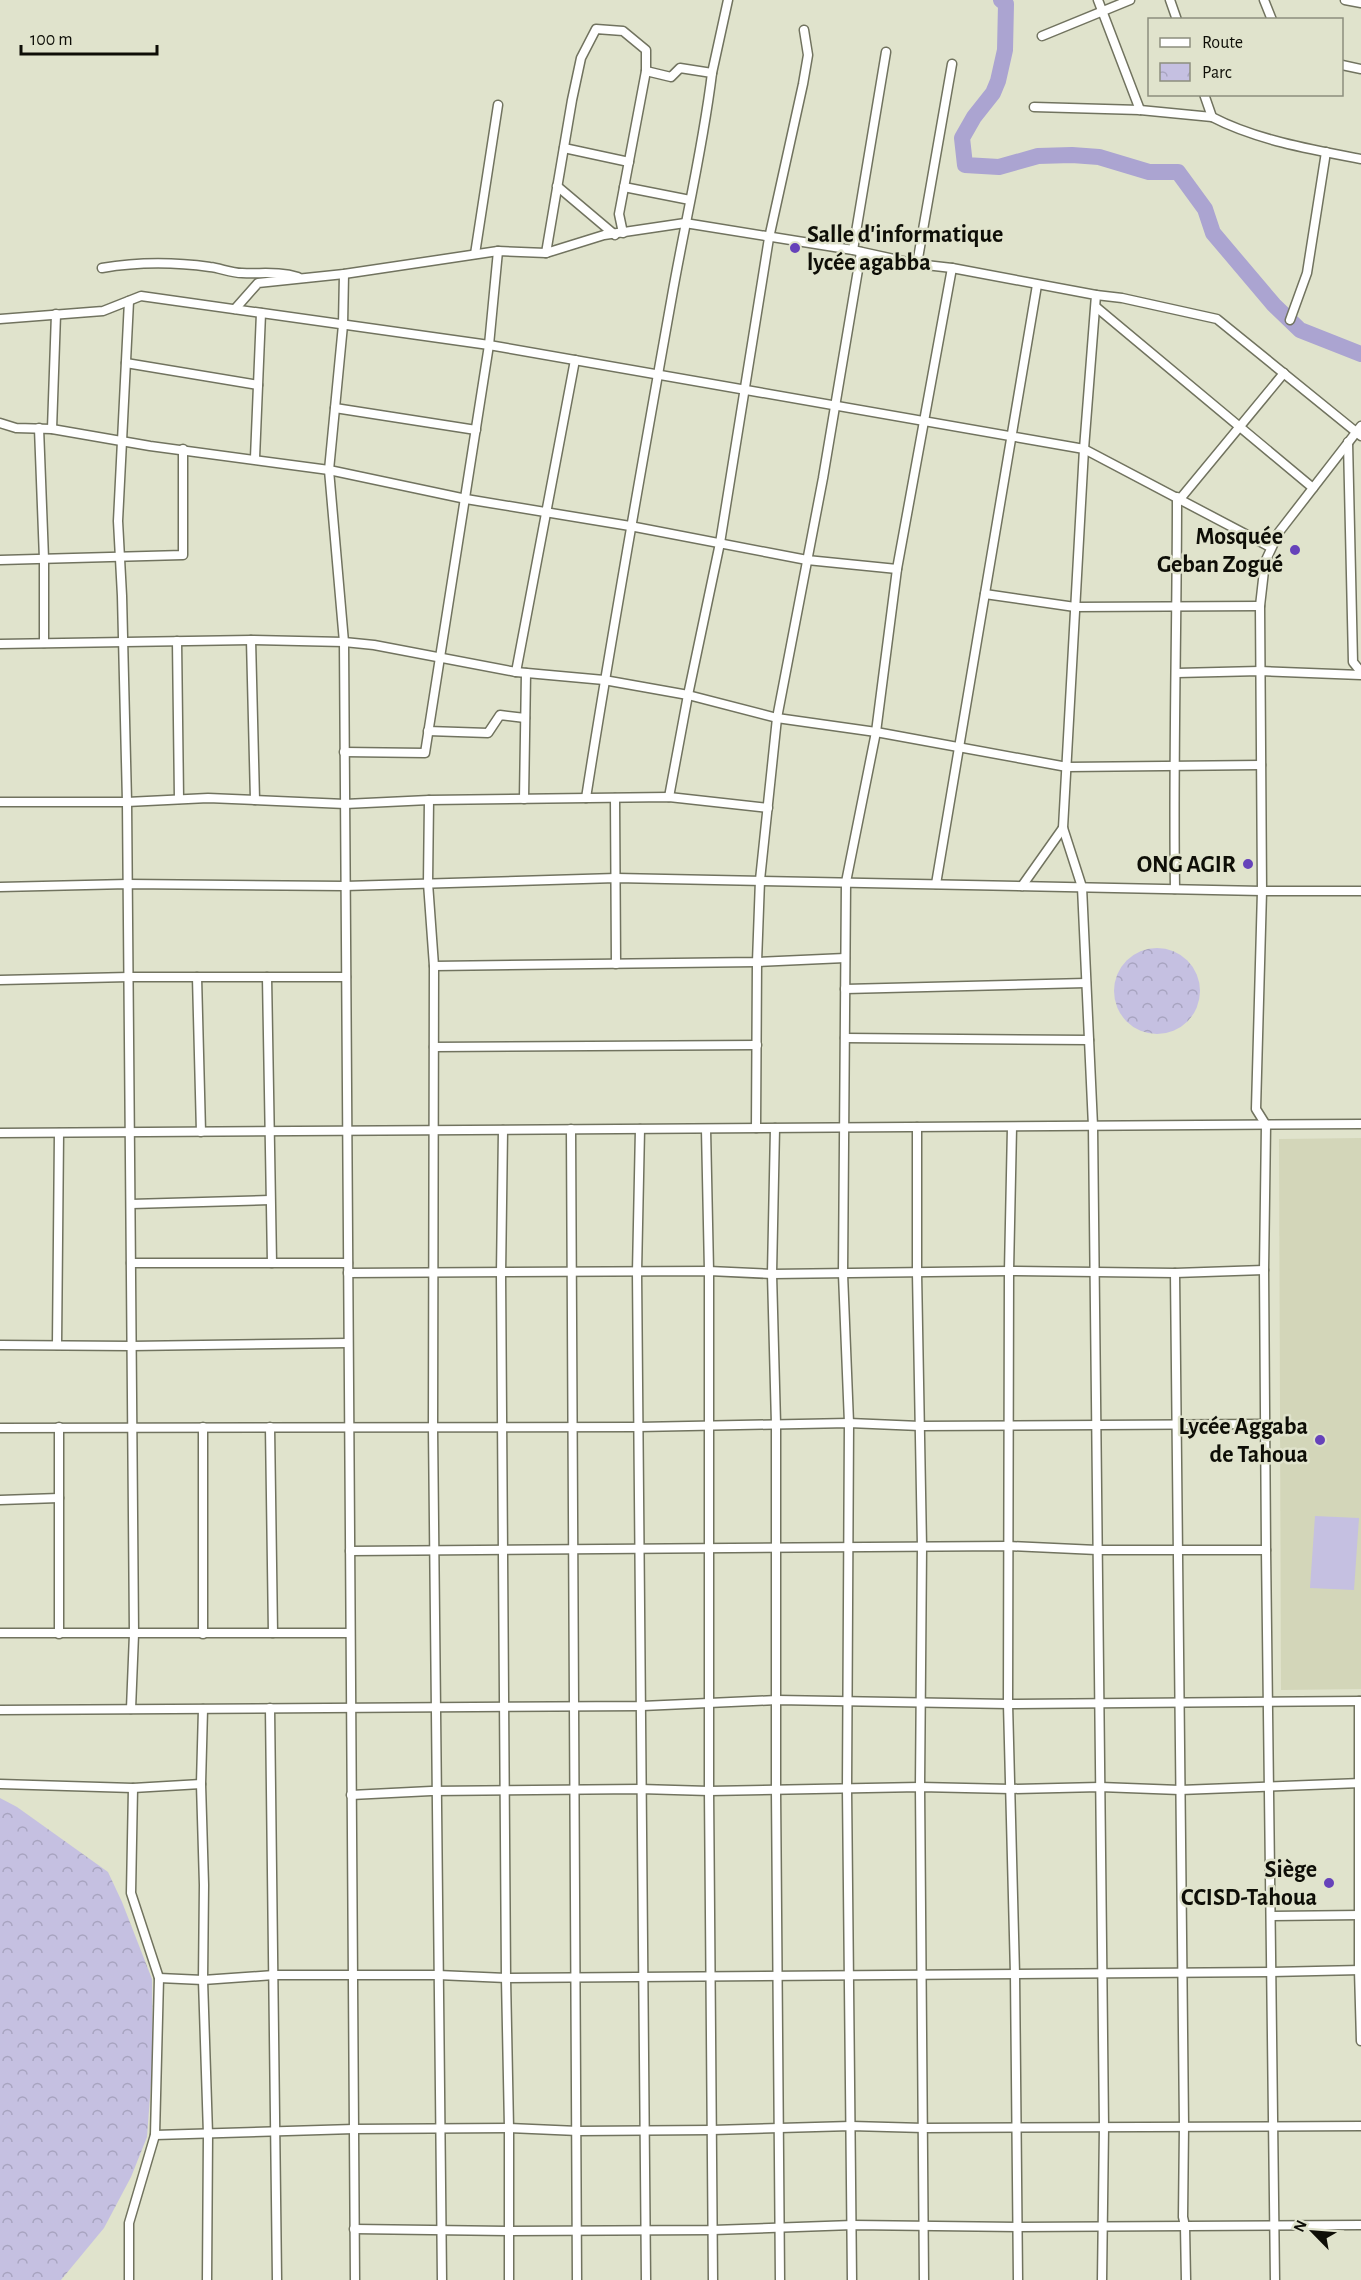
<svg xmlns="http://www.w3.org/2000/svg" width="1361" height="2280" viewBox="0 0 1361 2280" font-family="'Alegreya Sans',sans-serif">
<defs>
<pattern id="park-crowns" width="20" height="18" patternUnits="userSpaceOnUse" patternTransform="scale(1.5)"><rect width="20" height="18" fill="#c5c0e1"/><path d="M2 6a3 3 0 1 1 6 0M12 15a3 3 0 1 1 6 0" fill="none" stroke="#a8a4c0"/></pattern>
</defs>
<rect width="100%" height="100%" fill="#e0e3cc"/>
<polygon fill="#d3d6b9" points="1361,1138 1361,1689 1281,1690 1279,1139"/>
<g fill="url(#park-crowns)">
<circle cx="1157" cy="991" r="43"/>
<polygon points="0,1798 17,1807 108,1872 122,1902 152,1979 153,2056 147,2137 131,2177 104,2228 61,2280 0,2280"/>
</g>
<polygon fill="#c5c0e1" points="1315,1516 1359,1518 1354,1590 1310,1588"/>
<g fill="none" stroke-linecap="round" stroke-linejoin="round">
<polyline stroke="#aba4d1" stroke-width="16" points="1001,0 1006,4 1005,50 998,81 993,93 974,117 962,138 965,165 999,167 1038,156 1072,155 1099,157 1149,172 1178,172 1205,209 1213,233 1274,305 1300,330 1361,354"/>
<g stroke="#71735f" stroke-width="11">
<g id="minor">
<polyline points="1098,0 1140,110"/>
<polyline points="1170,0 1177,20"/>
<polyline points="1264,0 1272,20"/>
<polyline points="1345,0 1361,3"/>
<polyline points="1042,36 1130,0"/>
<polyline points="1342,65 1361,69"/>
<polyline points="712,73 728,0"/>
<path d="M 1204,94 L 1212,117 C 1256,140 1313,150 1361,159"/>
<polyline points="1034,107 1140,110 1212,117"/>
<polyline points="564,148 629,162"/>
<polyline points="557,186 615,235"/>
<polyline points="624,187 690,200"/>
<polyline points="853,250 886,52"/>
<polyline points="546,253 572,100 581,58 596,29 623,31 646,50 646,71 619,214 623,233"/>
<polyline points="475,254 498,105"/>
<polyline points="917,264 952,64"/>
<path d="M 102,268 C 137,262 174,262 210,267 C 220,268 231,273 242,273 C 261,274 279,271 298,277"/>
<polyline points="344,274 343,325 329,470 344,642 355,2280"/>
<polyline points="1096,295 1122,298 1217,319 1361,436"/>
<polyline points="129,301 118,521 122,596 127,802 134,1634 131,1709"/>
<polyline points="1096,307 1313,488"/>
<polyline points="235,309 258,283 344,274 498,251 546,253 604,235 685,223 853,250 917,264 952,268 1096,295 1084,449 1063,828 1082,887 1093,1126 1104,2127 1102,2280"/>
<polyline points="0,319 103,311 141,296 489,345 1084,449 1270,547"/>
<polyline points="1290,320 1307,273 1326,152"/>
<polyline points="126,363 258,385"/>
<polyline points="335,408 476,430"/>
<polyline points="0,423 16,428 52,429 150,446 329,470 466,499 630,526 807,560 897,569"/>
<polyline points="39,428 44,559 44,643"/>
<polyline points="52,429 56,314"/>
<polyline points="1348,442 1353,662 1361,672"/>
<polyline points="255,458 261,313"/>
<polyline points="1180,499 1284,373"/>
<polyline points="0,560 183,555 183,449"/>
<polyline points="985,594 1075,607 1260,606"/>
<polyline points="251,640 255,800"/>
<polyline points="177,641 179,799"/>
<polyline points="0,644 251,640 344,642 374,645 516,672 604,680 688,695 777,718 876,732 1067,767 1261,765"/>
<polyline points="516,672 575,360"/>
<polyline points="1177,673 1260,671 1361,675"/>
<polyline points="428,731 488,733 500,715 525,718"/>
<polyline points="344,752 425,753 489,345 498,251"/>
<polyline points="669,797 688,695 720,543 769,238 803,84 808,55 804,30"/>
<path d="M 586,798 C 612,631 642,464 672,296 C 685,222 703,148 712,73 L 680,68 L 671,77 L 646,71"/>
<polyline points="615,798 616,964"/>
<polyline points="524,799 526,673"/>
<polyline points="429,800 428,883 434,966 433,1428 442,2280"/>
<polyline points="0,802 127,802 208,798 345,804 429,800 669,797 768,808"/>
<polyline points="936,884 1037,285"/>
<polyline points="1022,886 1063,828"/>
<polyline points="0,887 128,884 345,886 616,878 1262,891 1361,891"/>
<path d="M 1175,889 C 1173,758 1177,628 1177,497"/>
<polyline points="434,966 757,962 845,958"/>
<polyline points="197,977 201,1132"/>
<polyline points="267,977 272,1263"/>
<polyline points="0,980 129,977 346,977"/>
<polyline points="845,989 1086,983"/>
<polyline points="845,1038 1089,1040"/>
<polyline points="434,1047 757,1045"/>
<polyline points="917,1127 917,1273 922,1547 920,1787 924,2280"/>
<polyline points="1012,1127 1009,1271 1008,1704 1015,1974 1018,2280"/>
<polyline points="756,1128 757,962 760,880 777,718 823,478 861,252"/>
<polyline points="775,1128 772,1274 776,1424 776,1791 780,2280"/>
<polyline points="571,1129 577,2280"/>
<polyline points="640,1129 637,1272 646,2280"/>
<polyline points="706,1129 709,1271 709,1791 713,2280"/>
<polyline points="503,1130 501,1274 506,1978 509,2128 509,2280"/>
<polyline points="0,1133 1361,1124"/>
<polyline points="131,1204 270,1200"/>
<polyline points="131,1263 348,1263"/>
<polyline points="348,1273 709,1271 772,1274 1009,1271 1175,1273 1264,1270"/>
<polyline points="1175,1273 1184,2126 1183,2217 1185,2226 1186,2280"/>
<polyline points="0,1345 131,1346 348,1343"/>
<polyline points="57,1345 59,1133"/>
<polyline points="270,1427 273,1633"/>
<polyline points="0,1428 638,1427 849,1423 920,1426 1265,1424"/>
<polyline points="0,1500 59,1498"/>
<polyline points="350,1551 1008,1546 1097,1550 1266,1550"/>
<polyline points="0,1633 350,1633"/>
<polyline points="59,1634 59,1427"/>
<polyline points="203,1634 203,1427"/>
<polyline points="1359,1701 1359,1970 1361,2041"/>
<polyline points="270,1708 277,2280"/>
<polyline points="203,1709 201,1784 204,1885 203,1980 208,2134 207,2280"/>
<polyline points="0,1710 642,1706 777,1700 1008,1704 1361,1701"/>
<polyline points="0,1784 133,1788 201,1784"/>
<polyline points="351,1795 431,1791 640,1789 709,1791 920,1787 1011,1789 1100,1787 1180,1790 1361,1783"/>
<polyline points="1272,1916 1361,1915"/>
<polyline points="159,1978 203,1980 274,1975 438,1975 506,1978 1271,1972 1361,1970"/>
<polyline points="155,2135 354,2129 509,2128 578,2131 712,2130 851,2126 924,2128 1361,2126"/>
<polyline points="354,2229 508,2231 713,2230 853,2225 1018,2227 1361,2225"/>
<polyline points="129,2280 129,2223 155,2135 159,1978 131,1893 133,1788"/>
<polyline points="852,2280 847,1789 849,1423 843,1274 846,882 876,732 897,569 952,268"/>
<polyline points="1275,2280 1266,1550 1264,1270 1266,1125 1256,1109 1262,891 1260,606 1265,562 1279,532 1361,426"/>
</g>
</g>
<use href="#minor" stroke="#fff" stroke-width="8"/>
</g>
<g fill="#6642ba" stroke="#e0e3cc" stroke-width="2">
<circle cx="795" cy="248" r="6"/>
<circle cx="1295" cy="550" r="6"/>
<circle cx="1248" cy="864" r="6"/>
<circle cx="1320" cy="1440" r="6"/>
<circle cx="1329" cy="1883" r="6"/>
</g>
<g text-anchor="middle" stroke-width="5" stroke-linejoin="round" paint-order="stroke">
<g font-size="24" font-weight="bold" fill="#0e0e07" stroke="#e0e3cc" text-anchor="end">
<text x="807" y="242" text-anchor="start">Salle d'informatique<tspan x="807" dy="28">lycée agabba</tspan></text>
<text x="1283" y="544">Mosquée<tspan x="1283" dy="28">Geban Zogué</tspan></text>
<text x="1236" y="872">ONG AGIR</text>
<text x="1308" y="1434">Lycée Aggaba<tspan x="1308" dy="28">de Tahoua</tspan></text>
<text x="1317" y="1877">Siège<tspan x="1317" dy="28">CCISD-Tahoua</tspan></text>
</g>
</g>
<rect x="1148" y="18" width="195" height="78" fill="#e0e3cc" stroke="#8c8e7d" stroke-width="1.5"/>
<rect x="1160" y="38" width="30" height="9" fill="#ffffff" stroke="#8c8e7d" stroke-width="1.5"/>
<text x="1202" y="48" font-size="18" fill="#0e0e07">Route</text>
<rect x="1160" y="63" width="30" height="18" fill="url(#park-crowns)" stroke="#8c8e7d" stroke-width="1.5"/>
<text x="1202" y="78" font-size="18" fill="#0e0e07">Parc</text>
<g transform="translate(1313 2232) rotate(295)" stroke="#e0e3cc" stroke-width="4.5" paint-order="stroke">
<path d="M0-4.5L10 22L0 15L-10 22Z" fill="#0e0e07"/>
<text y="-9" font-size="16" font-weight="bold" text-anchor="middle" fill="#0e0e07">N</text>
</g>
<path d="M21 45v9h136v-9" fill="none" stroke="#0e0e07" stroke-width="3"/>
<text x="30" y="45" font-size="18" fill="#0e0e07" stroke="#e0e3cc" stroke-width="4.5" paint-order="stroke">100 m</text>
</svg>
